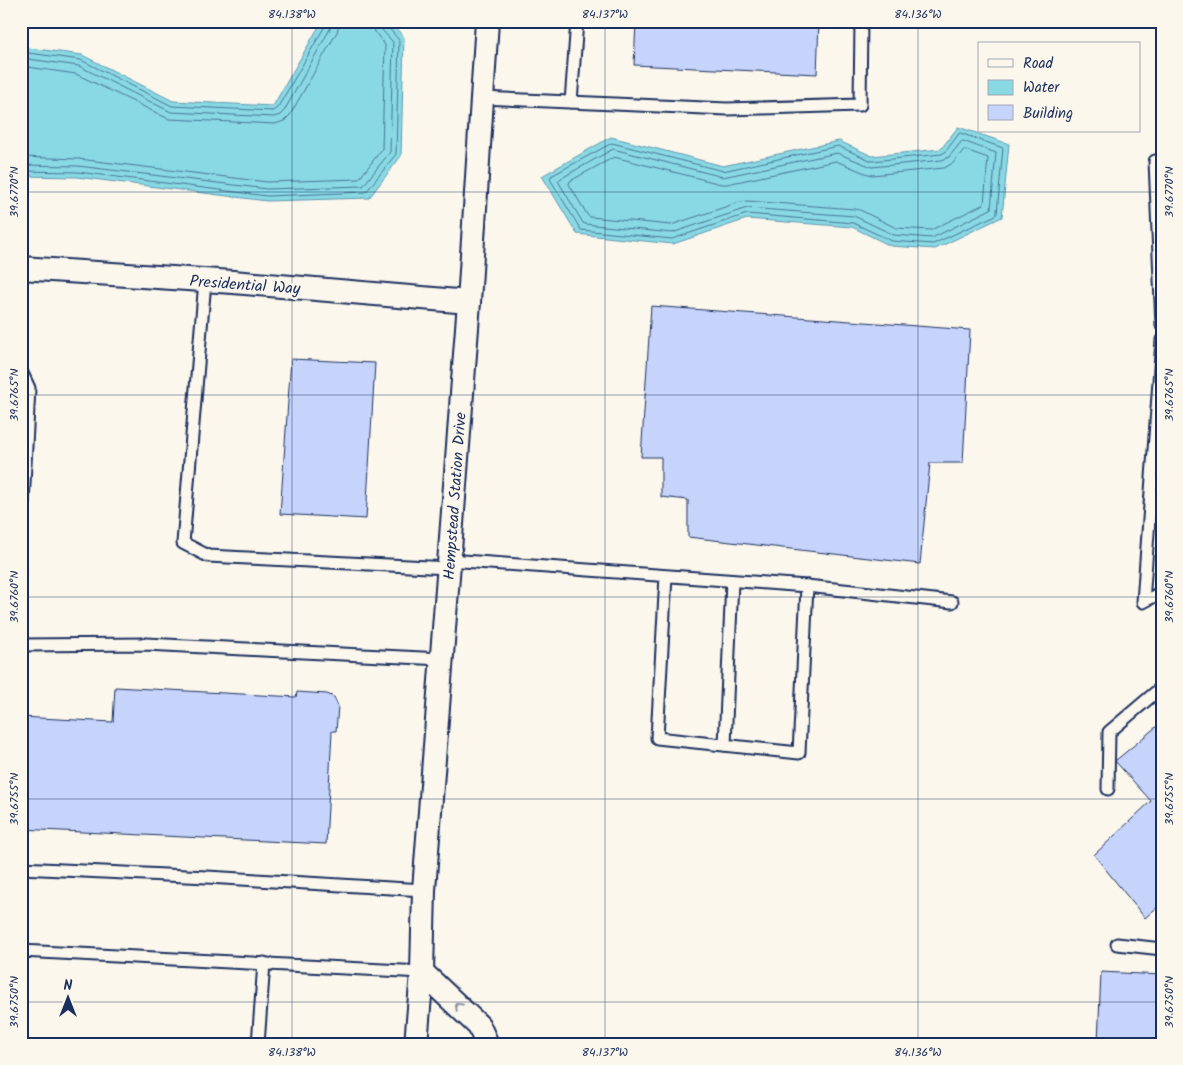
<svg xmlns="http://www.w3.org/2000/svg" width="1183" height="1065" viewBox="0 0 1183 1065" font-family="Kalam,sans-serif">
<rect width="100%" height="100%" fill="#fbf7ec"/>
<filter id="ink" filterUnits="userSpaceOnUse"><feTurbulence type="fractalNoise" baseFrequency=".02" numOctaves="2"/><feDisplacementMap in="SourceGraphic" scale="10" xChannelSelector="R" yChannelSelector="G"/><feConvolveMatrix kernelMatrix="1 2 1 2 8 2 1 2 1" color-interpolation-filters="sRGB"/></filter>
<g filter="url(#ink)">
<g fill="#89d9e4" stroke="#5d95ae">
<polygon points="322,21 389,21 404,37 401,156 369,198 267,201 77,177 21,176 21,47 82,55 173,101 273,106"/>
<polygon points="958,127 1009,144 1002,217 935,249 891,246 852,227 747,219 673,244 577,234 542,176 611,137 723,166 839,141 872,156 941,149"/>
</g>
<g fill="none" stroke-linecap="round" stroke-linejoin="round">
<g stroke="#477394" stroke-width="1">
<polyline points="21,52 81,60 172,106 273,111 278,107 325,26 326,21"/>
<polyline points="21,58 79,66 171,112 274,117 280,115 284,111 330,29 332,21"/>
<polyline points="21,66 76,74 169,119 275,124 284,121 290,115 337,32 340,21"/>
<polygon points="960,133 1003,148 997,213 996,215 933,244 892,241 853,223 747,214 672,239 581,230 550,179 551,176 612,143 723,171 838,146 872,161 942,154 945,152"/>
<polygon points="963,141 996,153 991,209 932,238 894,235 854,216 747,208 672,233 585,224 583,223 558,181 560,179 613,149 723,177 837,153 872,167 942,160 949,157 961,142"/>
<polygon points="964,150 966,150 988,158 984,204 931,230 896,228 860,210 855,209 747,201 740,202 671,225 590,217 588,216 569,184 570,181 614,157 721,184 727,184 836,161 865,173 872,175 944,168 953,163"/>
<polyline points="21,157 79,159 267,182 359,179 382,149 385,45 375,32 372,21"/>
<polyline points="21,165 78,166 267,189 363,186 390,152 393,42 381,29 380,21"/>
<polyline points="21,171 78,172 267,196 366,192 396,154 399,40 387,26 386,21"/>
</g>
</g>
<g fill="#c6d3fa" stroke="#1b2f5e">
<polygon points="636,21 819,21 817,74 634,65"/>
<polygon points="651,306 970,330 963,463 930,463 920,564 688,537 688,500 661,497 661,457 641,457"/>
<polygon points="291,359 375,363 366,519 280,514"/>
<polygon points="115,687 296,697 297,692 327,694 334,697 338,706 336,731 332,731 326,844 21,829 21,717 113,722"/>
<polygon points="1162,722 1162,903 1145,918 1094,855 1151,801 1115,761"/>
<polygon points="1101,972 1162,975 1162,1044 1098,1042"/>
</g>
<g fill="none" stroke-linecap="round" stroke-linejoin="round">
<g stroke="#1b2f5e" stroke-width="15">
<g id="service">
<polyline points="482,98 727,109 860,105 861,21"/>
<polyline points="571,102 577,21"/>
<polyline points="1155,161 1162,326"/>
<polyline points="205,281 183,543 208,556 449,568"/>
<polyline points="1162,340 1143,602 1162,592"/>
<polyline points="21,371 29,388 22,523"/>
<polyline points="449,560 807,586 799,753 657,738 666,576"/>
<polyline points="807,586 952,602"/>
<polyline points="21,645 146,644 442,659"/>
<polyline points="725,745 732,581"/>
<polyline points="1108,789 1109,732 1162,687"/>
<polyline points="21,868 207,877 424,890"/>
<polyline points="1117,944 1162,949"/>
<polyline points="21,951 422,972"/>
<polyline points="258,1044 264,963"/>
</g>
</g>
<g stroke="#1b2f5e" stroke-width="26">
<g id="minor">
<polyline points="21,268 233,282 469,302"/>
<polyline points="422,972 479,1026 487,1044"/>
<polyline points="416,1044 422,972 424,890 469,302 487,21"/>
</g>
</g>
<use href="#service" stroke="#fbf7ec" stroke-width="11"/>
<use href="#minor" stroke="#fbf7ec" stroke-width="22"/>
</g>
<defs><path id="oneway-chevron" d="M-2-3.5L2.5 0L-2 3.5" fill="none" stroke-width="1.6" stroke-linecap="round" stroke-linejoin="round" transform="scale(1.25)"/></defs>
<use stroke="#8b93a5" href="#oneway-chevron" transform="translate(458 1006) rotate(-136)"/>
</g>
<path fill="none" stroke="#1b2f5e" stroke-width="1" stroke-opacity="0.45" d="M 292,21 L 292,1044M 605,21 L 605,1044M 918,21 L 918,1044M 21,192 L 1162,192M 21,395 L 1162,395M 21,597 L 1162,597M 21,799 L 1162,799M 21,1002 L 1162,1002"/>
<g text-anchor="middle" stroke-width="5" stroke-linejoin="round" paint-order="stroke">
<g font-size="16" fill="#1b2f5e" stroke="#fbf7ec">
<text transform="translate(245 284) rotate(4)" y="6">Presidential Way</text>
<text transform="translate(454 496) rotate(-86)" y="6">Hempstead Station Drive</text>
</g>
</g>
<rect width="1183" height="1065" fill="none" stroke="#fbf7ec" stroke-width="55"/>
<rect x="978" y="42" width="162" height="90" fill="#fbf7ec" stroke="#a1a7b3"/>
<rect x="988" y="59" width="25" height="8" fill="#fbf7ec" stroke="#a1a7b3"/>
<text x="1023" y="68" font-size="15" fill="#1b2f5e">Road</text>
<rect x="988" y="80" width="25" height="15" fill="#89d9e4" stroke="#a1a7b3"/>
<text x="1023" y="92" font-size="15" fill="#1b2f5e">Water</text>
<rect x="988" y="105" width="25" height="15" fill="#c6d3fa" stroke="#a1a7b3"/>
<text x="1023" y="118" font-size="15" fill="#1b2f5e">Building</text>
<g transform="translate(68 998)" stroke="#fbf7ec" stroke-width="4" paint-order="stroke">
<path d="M0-4L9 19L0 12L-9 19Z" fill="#1b2f5e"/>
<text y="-8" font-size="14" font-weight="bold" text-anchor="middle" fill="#1b2f5e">N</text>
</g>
<rect x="28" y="28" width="1128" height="1010" fill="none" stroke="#1b2f5e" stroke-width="2"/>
<g font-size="12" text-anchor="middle" fill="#1b2f5e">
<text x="292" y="18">84.138°W</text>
<text x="605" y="18">84.137°W</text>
<text x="918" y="18">84.136°W</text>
<text transform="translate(14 192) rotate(-90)" y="4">39.6770°N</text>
<text transform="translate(1169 192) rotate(-90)" y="4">39.6770°N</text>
<text transform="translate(14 395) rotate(-90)" y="4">39.6765°N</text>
<text transform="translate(1169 395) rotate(-90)" y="4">39.6765°N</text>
<text transform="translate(14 597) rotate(-90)" y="4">39.6760°N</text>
<text transform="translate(1169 597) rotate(-90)" y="4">39.6760°N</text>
<text transform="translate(14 799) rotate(-90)" y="4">39.6755°N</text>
<text transform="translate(1169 799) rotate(-90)" y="4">39.6755°N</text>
<text transform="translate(14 1002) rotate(-90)" y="4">39.6750°N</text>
<text transform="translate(1169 1002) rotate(-90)" y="4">39.6750°N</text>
<text x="292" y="1056">84.138°W</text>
<text x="605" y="1056">84.137°W</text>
<text x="918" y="1056">84.136°W</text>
</g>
</svg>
